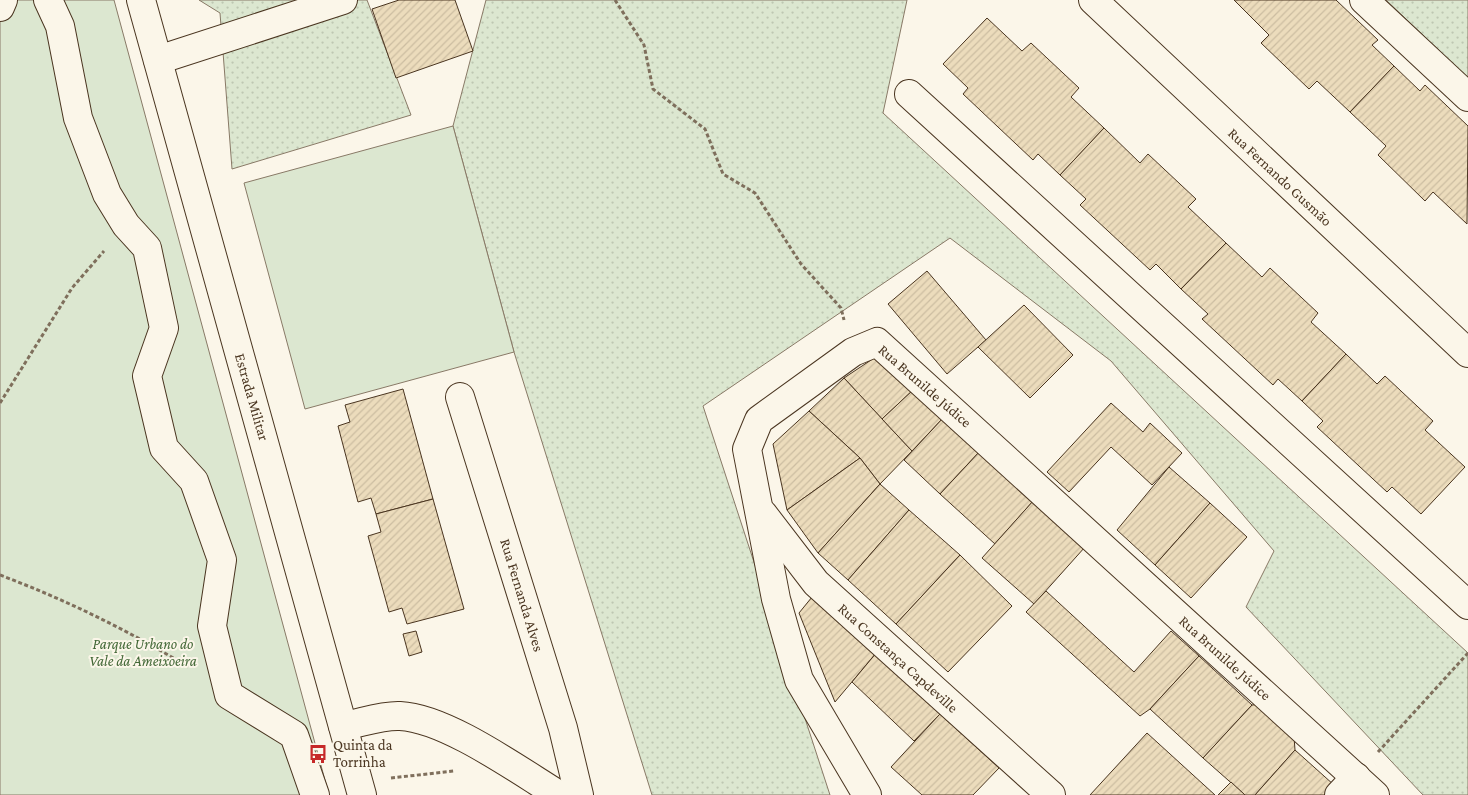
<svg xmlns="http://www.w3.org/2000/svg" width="1468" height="795" viewBox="0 0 1468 795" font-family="'Crimson Pro',serif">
<defs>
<pattern id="grass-dots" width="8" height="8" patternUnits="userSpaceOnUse" patternTransform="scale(1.25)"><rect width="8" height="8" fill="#dce7d0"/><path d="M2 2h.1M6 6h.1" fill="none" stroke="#bec7b2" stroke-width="1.8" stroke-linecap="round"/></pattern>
<pattern id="building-hatch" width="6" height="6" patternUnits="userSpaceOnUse" patternTransform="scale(1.25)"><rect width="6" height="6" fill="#ecdcbc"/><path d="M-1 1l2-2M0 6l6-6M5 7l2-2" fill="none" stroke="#ccbda1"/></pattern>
</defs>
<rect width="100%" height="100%" fill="#fbf6e9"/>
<g fill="url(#grass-dots)" stroke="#887966">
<polygon points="199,0 367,0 411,115 232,169 220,13"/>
<polygon points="486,0 907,0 883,113 1468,653 1468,795 1423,795 1246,607 1274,551 1111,361 950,238 703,406 830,795 652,795 514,352 453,126"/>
<polygon points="1386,0 1468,0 1468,78"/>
</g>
<g fill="#dce7d0" stroke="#887966">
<polygon points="0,0 114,0 329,795 0,795"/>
<polygon points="453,126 514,352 305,409 244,183"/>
</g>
<g fill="url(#building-hatch)" stroke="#4a3520">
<polygon points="399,0 455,0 473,51 396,78 372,9"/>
<polygon points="1234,0 1336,0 1378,40 1372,45 1394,66 1350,112 1317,81 1309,89 1261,43 1269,35"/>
<polygon points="987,18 1022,51 1031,43 1079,88 1071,97 1104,128 1060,175 1038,154 1033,160 963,94 968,88 943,64"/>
<polygon points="1394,66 1420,91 1425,85 1468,126 1467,224 1433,192 1425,201 1378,155 1386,146 1350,112"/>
<polygon points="1104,128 1140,163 1148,154 1196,199 1188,207 1226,243 1181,289 1156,264 1150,270 1080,205 1086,199 1060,175"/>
<polygon points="1226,243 1262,277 1270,268 1318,313 1311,322 1346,354 1302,401 1278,379 1273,385 1202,319 1208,314 1181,289"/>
<polygon points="927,271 986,340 947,374 888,304"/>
<polygon points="1024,305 1073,355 1030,398 978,347"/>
<polygon points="1346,354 1377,384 1385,376 1433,421 1425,430 1465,467 1421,514 1392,487 1387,492 1317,427 1323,421 1302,401"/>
<polygon points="877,356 913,390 882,419 844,378"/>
<polygon points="844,378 912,451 880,484 860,458 809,411"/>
<polygon points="403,389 433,499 376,514 371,498 358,502 338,426 350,422 345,405"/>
<polygon points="913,390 944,417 912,451 882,419"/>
<polygon points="1111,403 1143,432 1150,423 1182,453 1152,485 1111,447 1069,492 1047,472"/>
<polygon points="809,411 860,458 787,510 773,444"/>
<polygon points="944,417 981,450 940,494 904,460"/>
<polygon points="981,450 1034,500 995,544 940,494"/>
<polygon points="860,458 880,484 818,553 787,510"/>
<polygon points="1169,467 1210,503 1155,565 1117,530"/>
<polygon points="880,484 909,510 848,580 818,553"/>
<polygon points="433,499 464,609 407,624 402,608 389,612 368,536 381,532 376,514"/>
<polygon points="1034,500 1085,547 1034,604 982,558"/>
<polygon points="1210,503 1247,537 1191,598 1155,565"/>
<polygon points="909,510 960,555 896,624 848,580"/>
<polygon points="960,555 1012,606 948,672 896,624"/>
<polygon points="1046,591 1134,672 1171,631 1199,656 1150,709 1140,716 1026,612"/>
<polygon points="812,597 877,652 835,702 799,613"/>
<polygon points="416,631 422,652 409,656 403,634"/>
<polygon points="877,652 940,714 914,741 852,682"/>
<polygon points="1199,656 1252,705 1203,758 1150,709"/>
<polygon points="1262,704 1294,737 1295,750 1255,795 1245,795 1203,758 1252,705"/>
<polygon points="940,714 999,768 973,795 922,795 891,767"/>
<polygon points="1147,733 1215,795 1090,795"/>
<polygon points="1295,750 1334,785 1324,795 1255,795"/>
<polygon points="1231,782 1245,795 1218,795"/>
</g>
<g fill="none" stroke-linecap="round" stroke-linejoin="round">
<g stroke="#4a3520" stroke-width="30">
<g id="minor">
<polyline points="48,0 60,26 78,118 107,194 126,225 147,248 164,328 147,376 164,448 194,481 222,560 212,626 229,695 294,735 315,795"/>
<polyline points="141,0 362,795"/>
<polyline points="1093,0 1468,353"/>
<polyline points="1364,0 1468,97"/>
<polyline points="0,7 3,0"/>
<polyline points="158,60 343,0"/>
<polyline points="909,94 1468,605"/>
<polyline points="460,397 563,728 579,795"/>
<polyline points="763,514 816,583 1051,795"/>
<path d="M 343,726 C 361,723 382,715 400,716 C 446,718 518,770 559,795"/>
<polyline points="867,795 799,680 776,599 747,449 759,420 853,352 877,342 1375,795"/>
<polyline points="1339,795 1356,777"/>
</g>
</g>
<g stroke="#7f6f5c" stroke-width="3" stroke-dasharray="4 2.5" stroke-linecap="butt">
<polyline points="615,0 644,45 653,89 705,129 723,174 755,193 801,264 841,308 844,320"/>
<polyline points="0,403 72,288 104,251"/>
<path d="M 0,575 C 66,600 128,630 188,667"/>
<polyline points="1378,752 1468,653"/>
<polyline points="391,778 454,771"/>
</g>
<use href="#minor" stroke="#fbf6e9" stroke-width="28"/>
</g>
<defs>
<g id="bus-bare" transform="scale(1.5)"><path d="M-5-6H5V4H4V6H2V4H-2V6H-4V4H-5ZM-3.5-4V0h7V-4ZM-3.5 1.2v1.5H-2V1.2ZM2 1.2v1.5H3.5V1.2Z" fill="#c62828" stroke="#fbf6e9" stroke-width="2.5" paint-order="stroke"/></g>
</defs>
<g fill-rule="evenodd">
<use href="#bus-bare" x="318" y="754"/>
</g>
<g text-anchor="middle" stroke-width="4" stroke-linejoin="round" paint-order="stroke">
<g font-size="15" fill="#4a3520" stroke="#fbf6e9">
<text transform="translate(1280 177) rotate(43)" y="5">Rua Fernando Gusmão</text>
<text transform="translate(925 386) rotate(41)" y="5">Rua Brunilde Júdice</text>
<text transform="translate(252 397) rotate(74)" y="5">Estrada Militar</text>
<text transform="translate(522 595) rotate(73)" y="5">Rua Fernanda Alves</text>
<text transform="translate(898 658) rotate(42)" y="5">Rua Constança Capdeville</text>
<text transform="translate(1225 658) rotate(42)" y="5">Rua Brunilde Júdice</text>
</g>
<g font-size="15" font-style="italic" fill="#436837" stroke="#fbf6e9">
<text x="143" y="649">Parque Urbano do<tspan x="143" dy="17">Vale da Ameixoeira</tspan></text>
</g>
<g font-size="15" fill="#4a3520" stroke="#fbf6e9" text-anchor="start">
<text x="333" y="750">Quinta da<tspan x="333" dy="17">Torrinha</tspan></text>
</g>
</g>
</svg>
